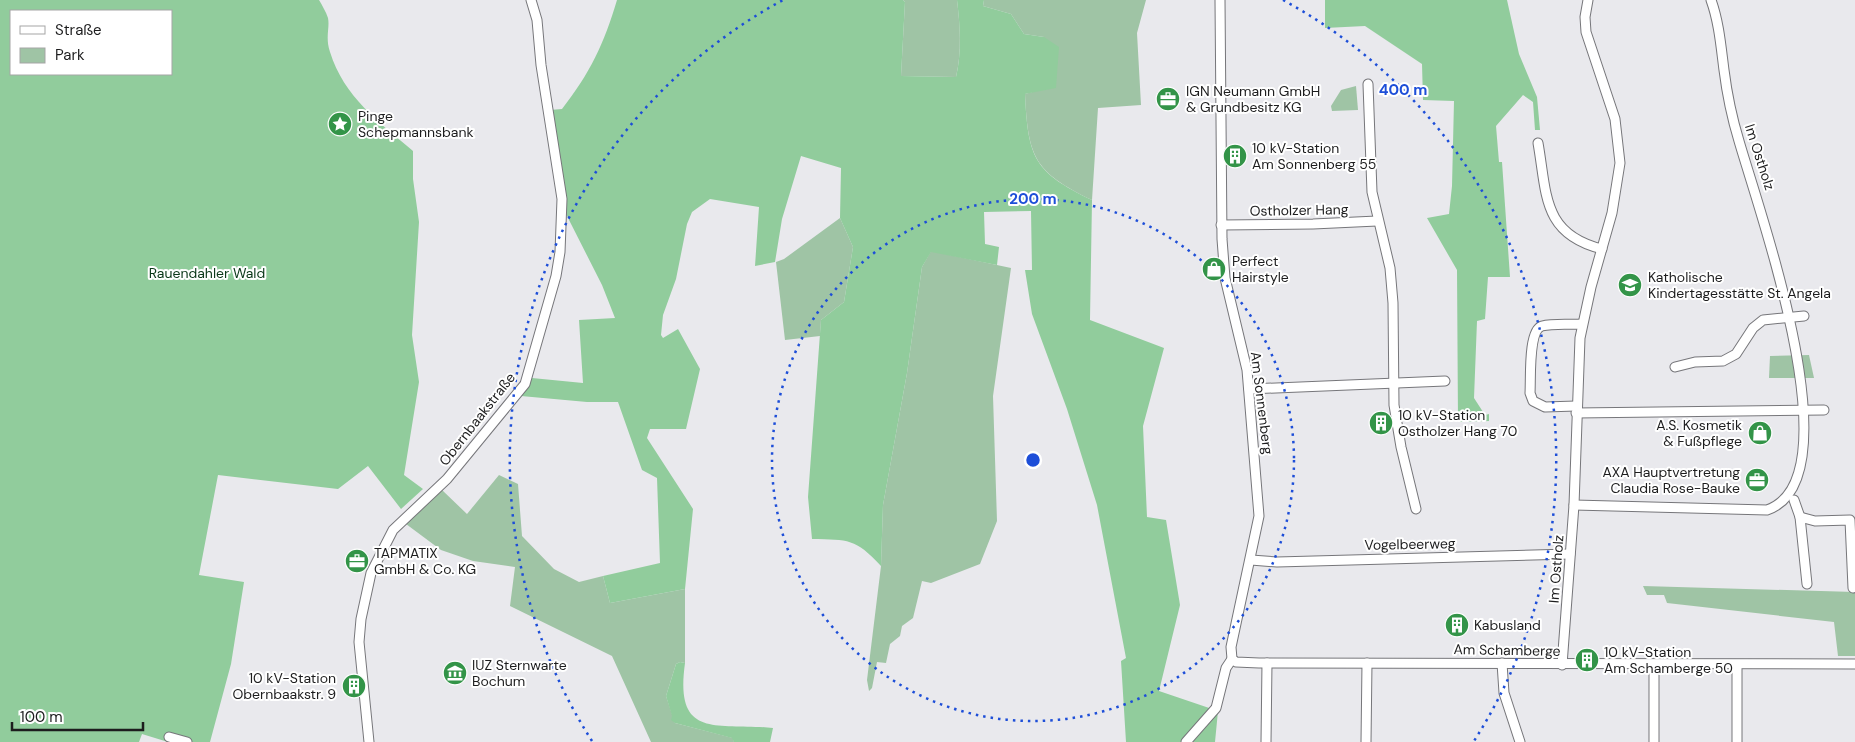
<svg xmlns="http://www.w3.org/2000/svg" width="1855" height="742" viewBox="0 0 1855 742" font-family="'DM Sans',sans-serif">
<rect width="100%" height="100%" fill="#e9e9ed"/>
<g fill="#9fc4a5">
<path d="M 903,0 L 957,0 C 960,25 962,52 956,77 L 901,76 L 905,2 Z"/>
<path d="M 984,0 L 1146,0 L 1137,33 L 1141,105 L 1098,108 L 1092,200 C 1034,172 1028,157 1025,94 L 1043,89 L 1044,37 L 1024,34 L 1011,14 L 983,6 Z"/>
<polygon points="1356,86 1358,110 1332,111 1331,106 1341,90"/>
<polygon points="840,218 853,247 844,302 821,320 820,336 785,340 776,262 784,259"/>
<polygon points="931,251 1011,268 993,396 997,521 980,564 931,583 922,581 913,618 902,626 900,636 890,644 886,663 877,662 872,688 869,691 867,680 881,566 883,505 907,373 922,267"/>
<polygon points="1809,355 1814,378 1769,378 1770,356"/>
<polygon points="499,475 518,484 522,536 554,569 579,582 603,576 610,603 685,589 685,663 680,662 676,664 666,696 675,723 733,738 734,742 651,742 612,656 510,606 515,567 473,561 441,550 406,524 442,490 467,514"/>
<polygon points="1643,586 1855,592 1855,656 1838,656 1834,622 1667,603 1664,595 1647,595"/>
</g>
<g fill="#91cc9c" fill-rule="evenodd">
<path d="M 0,0 L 319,0 C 322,5 326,12 328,18 C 330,28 325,37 330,52 C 344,97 379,122 413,151 L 413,179 L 419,222 L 412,335 L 419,382 L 404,475 L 423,489 L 401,509 L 368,466 L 338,489 L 218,475 L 199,575 L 244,582 L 231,664 L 210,742 L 168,742 L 142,734 L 139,742 L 0,742 ZM 11,11 L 171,11 L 171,74 L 11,74 Z"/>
<path d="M 617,0 L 903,0 L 905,2 L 901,76 L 956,77 C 962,52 960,25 957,0 L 984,0 L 983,6 L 1011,14 L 1024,34 L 1044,37 L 1059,47 L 1056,88 L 1025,94 C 1028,158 1034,172 1092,200 L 1090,320 L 1164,348 L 1143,426 L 1147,517 L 1166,520 L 1180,605 L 1159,691 L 1218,711 L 1215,742 L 1126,742 L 1121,661 L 1126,658 L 1097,505 L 1067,409 L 1032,314 L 1025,270 L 1032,270 L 1031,211 L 984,212 L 985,244 L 999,247 L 997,265 L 931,252 L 922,267 L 907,373 L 883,505 L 881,566 C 855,538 849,540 812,539 L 808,497 L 821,320 L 844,302 L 853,247 L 840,218 L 841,168 L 801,156 L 782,219 L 775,262 L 755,266 L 759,207 L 710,199 L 692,212 L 687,224 L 676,279 L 663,315 L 661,335 L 663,338 L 678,329 L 700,369 L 686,429 L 650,429 L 647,438 L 693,509 L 685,589 L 610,603 L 603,576 L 660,563 L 657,478 L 642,470 L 618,402 L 587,402 L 521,396 L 532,378 L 583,383 L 579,320 L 615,318 L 602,285 L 566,214 L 550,110 L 562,109 C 590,73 604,44 617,0 Z"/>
<polygon points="1325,0 1507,0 1519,54 1537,97 1540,130 1535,130 1533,102 1523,95 1496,126 1499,162 1502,162 1510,277 1488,277 1485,319 1477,321 1474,398 1485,415 1489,414 1489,421 1458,422 1457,270 1427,218 1449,214 1452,186 1454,101 1423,100 1422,64 1365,26 1325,28"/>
<path d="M 680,662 L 685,663 C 674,741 718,722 773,728 L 770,742 L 734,742 L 732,738 L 675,723 L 671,720 L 672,716 L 666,696 L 676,664 Z"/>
</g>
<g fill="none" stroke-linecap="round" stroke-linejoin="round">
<g stroke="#76767a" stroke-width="11">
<g id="minor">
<polyline points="1220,0 1222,239 1225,278 1247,370 1259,516 1231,647 1232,659 1236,662 1259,663 1855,664"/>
<polyline points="1368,84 1372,192 1390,268 1393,303 1394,405 1401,447 1416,509"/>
<path d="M 1538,143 C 1547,194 1542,234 1602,249"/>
<polyline points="1221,225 1313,224 1377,221"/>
<polyline points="1675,367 1695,362 1723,361 1736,354 1753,328 1763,320 1804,316"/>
<polyline points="1249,389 1445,381"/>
<path d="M 1576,406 L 1545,407 L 1533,401 L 1530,393 C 1531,379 1528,330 1542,326 C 1554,323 1570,325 1582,324"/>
<polyline points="1576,413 1824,410"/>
<polyline points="1794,500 1800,517 1807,584"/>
<path d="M 1574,505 L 1767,510 C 1855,480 1761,217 1739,141 C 1732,118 1727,94 1724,70 C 1721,47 1719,22 1711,0"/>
<polyline points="1800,517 1815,521 1850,520 1853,588"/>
<polyline points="1251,560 1277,562 1570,554"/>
<polyline points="1502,663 1504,693 1520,742"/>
<polyline points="1562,665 1574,505 1580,338 1591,287 1612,213 1620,163 1615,119 1586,32 1585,17 1588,0"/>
<polyline points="1737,665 1737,742"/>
<polyline points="169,737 187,742"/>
<polyline points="369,742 359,642 361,619 371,573 393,530 447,479 525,384 556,276 560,252 562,199 541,65 537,20 531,0"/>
<polyline points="1186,742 1216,708 1226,668 1232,659"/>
<polyline points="1266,742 1267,663"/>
<polyline points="1366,742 1367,663"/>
<polyline points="1654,742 1654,665"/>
</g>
</g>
<use href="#minor" stroke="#fff" stroke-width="9"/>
</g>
<g fill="none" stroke="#1d4ed8" stroke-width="2.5" stroke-dasharray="2.5 5">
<circle cx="1033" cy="460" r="261"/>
<path d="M592 741A523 523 0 0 1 783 0M1283 0A523 523 0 0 1 1474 741"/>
</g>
<defs>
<g id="office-disc" transform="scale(1.25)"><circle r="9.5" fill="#339448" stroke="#fff"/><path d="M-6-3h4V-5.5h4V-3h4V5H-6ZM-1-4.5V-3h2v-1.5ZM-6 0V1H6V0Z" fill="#fff"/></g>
<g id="sight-disc" transform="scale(1.25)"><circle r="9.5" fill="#339448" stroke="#fff"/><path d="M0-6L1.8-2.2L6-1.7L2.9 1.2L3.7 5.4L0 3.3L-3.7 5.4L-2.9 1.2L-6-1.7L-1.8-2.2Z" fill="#fff"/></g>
<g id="building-disc" transform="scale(1.25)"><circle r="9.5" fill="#339448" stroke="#fff"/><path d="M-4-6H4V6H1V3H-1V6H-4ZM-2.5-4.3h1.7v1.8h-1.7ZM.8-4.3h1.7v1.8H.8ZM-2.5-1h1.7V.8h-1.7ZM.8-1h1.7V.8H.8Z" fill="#fff"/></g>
<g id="shop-disc" transform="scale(1.25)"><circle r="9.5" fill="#339448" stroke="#fff"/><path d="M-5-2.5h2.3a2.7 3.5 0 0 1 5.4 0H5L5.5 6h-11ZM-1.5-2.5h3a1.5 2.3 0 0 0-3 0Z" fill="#fff"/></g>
<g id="school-disc" transform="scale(1.25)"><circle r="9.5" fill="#339448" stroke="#fff"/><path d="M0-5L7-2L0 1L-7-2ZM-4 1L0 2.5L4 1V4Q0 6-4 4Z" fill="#fff"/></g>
<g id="museum-disc" transform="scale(1.25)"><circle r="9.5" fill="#339448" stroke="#fff"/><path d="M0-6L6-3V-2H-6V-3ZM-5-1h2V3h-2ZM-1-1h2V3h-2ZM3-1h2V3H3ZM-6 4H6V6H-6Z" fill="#fff"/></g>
</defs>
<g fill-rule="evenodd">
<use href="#office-disc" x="1168" y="99"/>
<use href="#sight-disc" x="340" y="124"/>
<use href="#building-disc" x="1235" y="156"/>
<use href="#shop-disc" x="1214" y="269"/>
<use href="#school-disc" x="1630" y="285"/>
<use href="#building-disc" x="1381" y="423"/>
<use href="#shop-disc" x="1760" y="433"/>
<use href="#office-disc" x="1757" y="480"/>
<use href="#office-disc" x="357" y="561"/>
<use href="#building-disc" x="1457" y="625"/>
<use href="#building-disc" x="1587" y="660"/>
<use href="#museum-disc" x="455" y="673"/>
<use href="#building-disc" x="354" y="686"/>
</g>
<g text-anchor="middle" stroke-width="4" stroke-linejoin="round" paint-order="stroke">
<g font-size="14" fill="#1d1d1e" stroke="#fff" text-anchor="start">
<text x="1186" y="96">IGN Neumann GmbH<tspan x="1186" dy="16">&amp; Grundbesitz KG</tspan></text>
<text x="358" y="121">Pinge<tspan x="358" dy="16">Schepmannsbank</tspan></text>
<text x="1252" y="153">10 kV-Station<tspan x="1252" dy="16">Am Sonnenberg 55</tspan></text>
<text x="1232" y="266">Perfect<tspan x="1232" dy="16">Hairstyle</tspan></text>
<text x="1648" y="282">Katholische<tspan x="1648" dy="16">Kindertagesstätte St. Angela</tspan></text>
<text x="1398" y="420">10 kV-Station<tspan x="1398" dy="16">Ostholzer Hang 70</tspan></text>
<text x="1742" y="430" text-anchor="end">A.S. Kosmetik<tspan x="1742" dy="16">&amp; Fußpflege</tspan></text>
<text x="1740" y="477" text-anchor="end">AXA Hauptvertretung<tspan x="1740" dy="16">Claudia Rose-Bauke</tspan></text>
<text x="374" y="558">TAPMATIX<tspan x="374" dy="16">GmbH &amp; Co. KG</tspan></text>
<text x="1474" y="630">Kabusland</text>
<text x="1604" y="657">10 kV-Station<tspan x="1604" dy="16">Am Schamberge 50</tspan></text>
<text x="472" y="670">IUZ Sternwarte<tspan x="472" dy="16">Bochum</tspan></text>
<text x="336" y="683" text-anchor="end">10 kV-Station<tspan x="336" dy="16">Obernbaakstr. 9</tspan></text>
</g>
<g font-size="14" fill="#1d1d1e" stroke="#fff">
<text transform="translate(1760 157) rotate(72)" y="5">Im Ostholz</text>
<text transform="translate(1299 210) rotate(-1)" y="5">Ostholzer Hang</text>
<text transform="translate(1262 403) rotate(83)" y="5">Am Sonnenberg</text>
<text transform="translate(477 419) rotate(-52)" y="5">Obernbaakstraße</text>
<text transform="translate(1410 544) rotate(-1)" y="5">Vogelbeerweg</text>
<text transform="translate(1556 569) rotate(-86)" y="5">Im Ostholz</text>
<text transform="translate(1507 650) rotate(1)" y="5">Am Schamberge</text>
</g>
<g font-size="14" fill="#0b3819" stroke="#fff">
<text x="207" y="278">Rauendahler Wald</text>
</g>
</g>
<circle cx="1033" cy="460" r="8" fill="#1d4ed8" stroke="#fff" stroke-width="2.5"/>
<g font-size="15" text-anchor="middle" font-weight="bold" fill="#1d4ed8" stroke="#fff" stroke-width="4" stroke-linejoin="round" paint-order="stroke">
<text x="1403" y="95">400 m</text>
<text x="1033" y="204">200 m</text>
</g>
<rect x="10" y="10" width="162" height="65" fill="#ffffff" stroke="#a5a5a5"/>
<rect x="20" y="26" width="25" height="8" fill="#ffffff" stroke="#a5a5a5"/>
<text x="55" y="35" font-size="15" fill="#1d1d1e">Straße</text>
<rect x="20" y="48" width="25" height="15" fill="#9fc4a5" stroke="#a5a5a5"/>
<text x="55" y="60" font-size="15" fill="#1d1d1e">Park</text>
<path d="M12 722v8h131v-8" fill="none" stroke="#1d1d1e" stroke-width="2.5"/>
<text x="20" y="722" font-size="15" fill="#1d1d1e" stroke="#ffffff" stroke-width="4" paint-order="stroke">100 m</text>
</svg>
